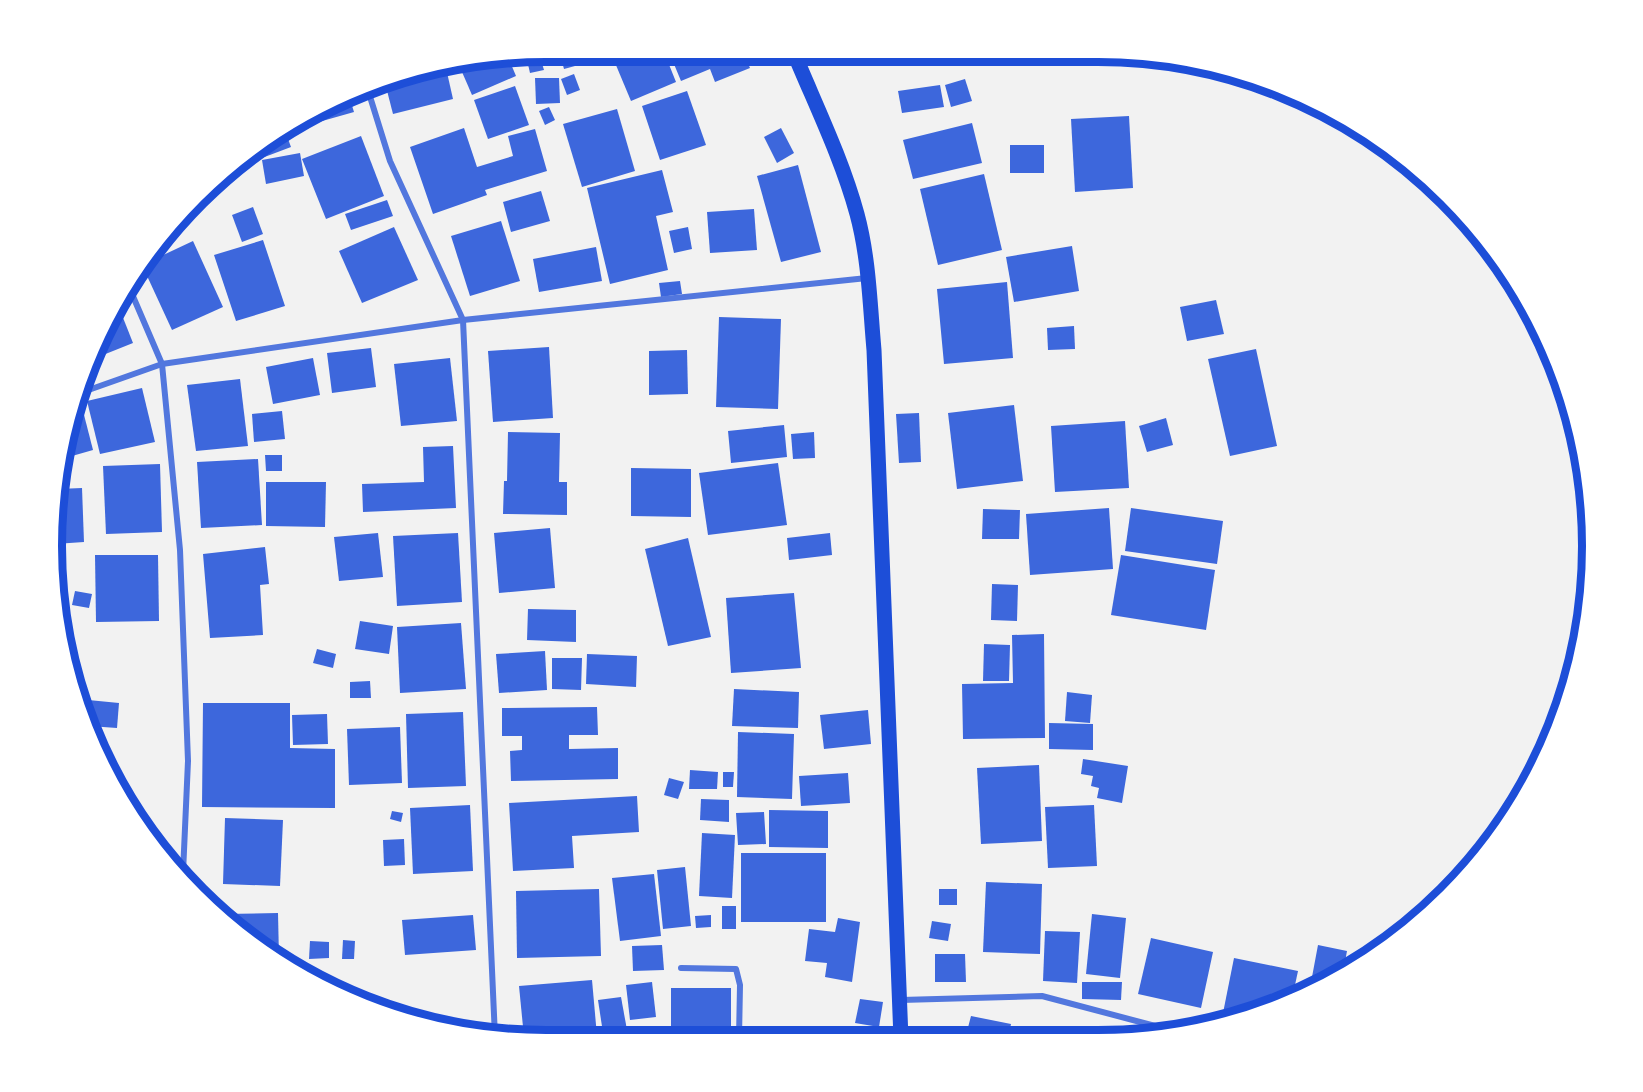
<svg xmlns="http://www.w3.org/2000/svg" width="1643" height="1092" viewBox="0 0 1643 1092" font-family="Cabin,sans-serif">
<rect width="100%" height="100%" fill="#f2f2f2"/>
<g fill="#3d67dc">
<polygon points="559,51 606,51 608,57 564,69"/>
<polygon points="628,52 664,52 676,82 631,101 613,58"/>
<polygon points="669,52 743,52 750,68 715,82 710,69 681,81"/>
<polygon points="748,52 763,53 765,58 753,63"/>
<polygon points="871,53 894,53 894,54 874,61"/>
<polygon points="508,57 516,76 472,95 459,65"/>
<polygon points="540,57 544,70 530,73 527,60"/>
<polygon points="446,68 453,99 393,114 384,79"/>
<polygon points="574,74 580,90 567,95 561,79"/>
<polygon points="535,78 559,78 560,103 536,104"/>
<polygon points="965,79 972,101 951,107 945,85"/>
<polygon points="940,85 944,107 902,113 898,91"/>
<polygon points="515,86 529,125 488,139 474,100"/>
<polygon points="687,91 706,145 660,160 642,106"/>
<polygon points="349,96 354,112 294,129 292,124"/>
<polygon points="549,107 555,120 545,125 539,111"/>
<polygon points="617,109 635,171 582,187 563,124"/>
<polygon points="1129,116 1133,188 1075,192 1071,119"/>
<polygon points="972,123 982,163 913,179 903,140"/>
<polygon points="284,128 291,147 235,168 271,135"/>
<polygon points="464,128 477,167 513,156 508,136 535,129 547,171 485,190 487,195 433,214 410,147"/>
<polygon points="781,128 794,153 777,163 764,137"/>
<polygon points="361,136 384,196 326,219 302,159"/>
<rect x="1010" y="145" width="34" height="28"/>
<polygon points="300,153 304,176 266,184 262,160"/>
<polygon points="798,165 821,252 781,262 757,176"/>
<polygon points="662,170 673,212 656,216 668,270 610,284 587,188"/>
<polygon points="984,174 1002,250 938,265 920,189"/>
<polygon points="541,191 550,221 511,232 503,202"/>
<polygon points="387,200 393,216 351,230 345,214"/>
<polygon points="253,207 263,234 242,242 232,215"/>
<polygon points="754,209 757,250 710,253 707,212"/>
<polygon points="501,221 520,281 470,296 451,236"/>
<polygon points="394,227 418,280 362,303 339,251"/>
<polygon points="688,227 692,249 674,253 669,231"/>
<polygon points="263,240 285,306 236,321 214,255"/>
<polygon points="193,241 223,307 172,330 142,265"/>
<polygon points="1072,246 1079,291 1014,302 1006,257"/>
<polygon points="596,247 602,281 539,292 533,259"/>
<polygon points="680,281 682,294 661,297 659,283"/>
<polygon points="1007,282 1013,358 944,364 937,289"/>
<polygon points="1216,300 1224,334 1187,341 1180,307"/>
<polygon points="118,305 133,343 88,361 89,357"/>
<polygon points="719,317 781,319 778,409 716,407"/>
<polygon points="1074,326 1075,349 1048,350 1047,328"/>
<polygon points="549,347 553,418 493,422 488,351"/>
<polygon points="371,348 376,387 332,393 327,353"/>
<polygon points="1256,349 1277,446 1230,456 1208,359"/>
<polygon points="687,350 688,394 649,395 649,351"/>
<polygon points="313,358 320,395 273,404 266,367"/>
<polygon points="450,358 457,421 401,426 394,364"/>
<polygon points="240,379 248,446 196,451 187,385"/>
<polygon points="142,388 155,442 100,454 87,401"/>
<polygon points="1014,405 1023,481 957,489 948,413"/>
<polygon points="82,407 93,450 65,458 76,409"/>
<polygon points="282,411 285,439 254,442 252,414"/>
<polygon points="919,413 921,462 899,463 896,414"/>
<polygon points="1166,418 1173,445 1147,452 1139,426"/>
<polygon points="1125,421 1129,488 1055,492 1051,426"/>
<polygon points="784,425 787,457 731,463 728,431"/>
<polygon points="508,432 560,433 559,482 567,482 567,515 503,514 504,481 507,481"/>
<polygon points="814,432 815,458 793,459 791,434"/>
<polygon points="453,446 456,508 363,512 362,484 424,482 423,447"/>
<polygon points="265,455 282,455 282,471 266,471"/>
<polygon points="258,459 262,525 201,528 197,462"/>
<polygon points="778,463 787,525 708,535 699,473"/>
<polygon points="160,464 162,532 106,534 103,466"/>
<polygon points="631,468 691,469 691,517 631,516"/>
<polygon points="266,482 326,482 325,527 266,526"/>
<polygon points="82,488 84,542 55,544 52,513 58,489"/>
<polygon points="1109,508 1113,569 1030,575 1026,514"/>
<polygon points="1131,508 1223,521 1217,564 1125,551"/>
<polygon points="983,509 1020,510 1019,539 982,539"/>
<polygon points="550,528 555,588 499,593 494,533"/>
<polygon points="378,533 383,577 339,581 334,537"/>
<polygon points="458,533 462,602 397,606 393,536"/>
<polygon points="830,533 832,555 789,560 787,538"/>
<polygon points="688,538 711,637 668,646 645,549"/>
<polygon points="265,547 269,584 260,585 263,635 210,638 203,554"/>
<polygon points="95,555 158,555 159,621 96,622"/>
<polygon points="1121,555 1215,570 1206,630 1111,615"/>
<polygon points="992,584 1018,585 1017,621 991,620"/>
<polygon points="75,591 92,594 89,608 72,605"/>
<polygon points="794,593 801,668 731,673 726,598"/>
<polygon points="528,609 576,610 576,642 527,640"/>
<polygon points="360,621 393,626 389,654 355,649"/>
<polygon points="461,623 466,689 400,693 397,627"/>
<polygon points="1044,634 1045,738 963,739 962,684 1013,683 1012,635"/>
<polygon points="984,644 1010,645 1009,681 983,681"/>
<polygon points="317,649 336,654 333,668 313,663"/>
<polygon points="545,651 547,690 499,693 496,654"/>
<polygon points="587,654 637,656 636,687 586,684"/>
<polygon points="552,658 582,658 581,690 552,689"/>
<polygon points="370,681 371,698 350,698 350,682"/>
<polygon points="734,689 799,692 798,728 732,726"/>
<polygon points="1067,692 1092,695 1090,723 1065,721"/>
<polygon points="78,699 119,703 117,728 89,726"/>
<polygon points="203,703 290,703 290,748 335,749 335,808 202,807"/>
<polygon points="597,707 598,735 569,735 569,749 618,748 618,779 511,781 510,751 522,750 522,736 502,736 502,708"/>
<polygon points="868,710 871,744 824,749 820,715"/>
<polygon points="463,712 466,786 408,788 406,714"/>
<polygon points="327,714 328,744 293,745 292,715"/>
<polygon points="1049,723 1093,724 1093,750 1049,749"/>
<polygon points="400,727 402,783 349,785 347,729"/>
<polygon points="738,732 794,734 792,799 737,797"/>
<polygon points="1083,759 1128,766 1122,803 1097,798 1099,788 1091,786 1093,776 1081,774"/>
<polygon points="1039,765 1042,841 981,844 977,768"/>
<polygon points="690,770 718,772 717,789 689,789"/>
<polygon points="723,772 734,772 733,787 723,787"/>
<polygon points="848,773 850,803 801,806 799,776"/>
<polygon points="669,778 684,782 678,799 664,795"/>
<polygon points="637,796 639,832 572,836 574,868 513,871 509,803"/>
<polygon points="701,799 729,800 729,822 700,820"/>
<polygon points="470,805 473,871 413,874 410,808"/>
<polygon points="1094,805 1097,866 1048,868 1045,807"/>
<polygon points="769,810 828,811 828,848 769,847"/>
<polygon points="392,811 403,813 401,822 390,819"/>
<polygon points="764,812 766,844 738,845 736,813"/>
<polygon points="225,818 283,820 280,886 223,884"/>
<polygon points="702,833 735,835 732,898 699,896"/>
<polygon points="404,839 405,865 384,866 383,840"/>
<rect x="741" y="853" width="85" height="69"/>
<polygon points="685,867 691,926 663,929 657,870"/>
<polygon points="654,874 661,936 620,941 612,878"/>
<polygon points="986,882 1042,884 1040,954 983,952"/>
<polygon points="599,889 601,956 517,958 516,891"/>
<rect x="939" y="889" width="18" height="16"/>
<rect x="722" y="906" width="14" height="23"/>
<polygon points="278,913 279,958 223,920 223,914"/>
<polygon points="1092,914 1126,918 1120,978 1086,974"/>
<polygon points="473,915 476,950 405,955 402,920"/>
<polygon points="711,915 711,927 696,928 695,916"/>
<polygon points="838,918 860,922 852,982 825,977 827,963 805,961 809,929 835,932"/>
<polygon points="932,921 951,924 948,941 929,938"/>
<polygon points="1045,931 1080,932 1077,983 1043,981"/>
<polygon points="1151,938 1213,952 1201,1008 1138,994"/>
<polygon points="343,940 355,941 354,959 342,959"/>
<polygon points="310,941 329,942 329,958 309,959"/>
<polygon points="662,945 664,970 633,971 632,946"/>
<polygon points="1318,945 1347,951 1343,973 1309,993"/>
<polygon points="935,954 965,954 966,982 935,982"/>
<polygon points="1234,958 1298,971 1292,999 1243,1017 1223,1013"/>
<polygon points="592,980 597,1036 524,1037 519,986"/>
<polygon points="652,982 656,1017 630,1020 626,985"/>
<polygon points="1082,982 1122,982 1121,1000 1082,999"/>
<rect x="671" y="988" width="60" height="50"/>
<polygon points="621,997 627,1030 603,1033 598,1000"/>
<polygon points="860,999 883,1002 879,1027 855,1023"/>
<polygon points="971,1016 1011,1024 1009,1034 1029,1039 965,1039"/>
<polygon points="851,1027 868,1029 867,1039 850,1039"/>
<polygon points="926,1030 936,1032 934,1039 924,1039"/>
</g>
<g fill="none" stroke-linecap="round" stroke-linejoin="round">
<g stroke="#5277de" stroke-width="6">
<polyline points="367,87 390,161 463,320 495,1037"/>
<polyline points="129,287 162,364 180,550 188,761 183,873"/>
<polyline points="80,393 162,364 463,320 867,278"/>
<polyline points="681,968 736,969 740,985 739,1038"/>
<polyline points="901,1000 1042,996 1178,1032"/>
</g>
<path stroke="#1d4ed8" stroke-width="15" d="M 794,53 C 816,106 842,159 857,214 C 869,258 870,306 874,350 L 901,1039"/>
</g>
<path d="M0 0H1643V1092H0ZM546 62H1098A484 484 0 0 1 1582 546V546A484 484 0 0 1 1098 1030H546A484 484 0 0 1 62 546V546A484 484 0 0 1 546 62Z" fill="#fff" fill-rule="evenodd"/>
<path fill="none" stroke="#1d4ed8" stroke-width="8" d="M546 62H1098A484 484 0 0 1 1582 546V546A484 484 0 0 1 1098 1030H546A484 484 0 0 1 62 546V546A484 484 0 0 1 546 62Z"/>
</svg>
